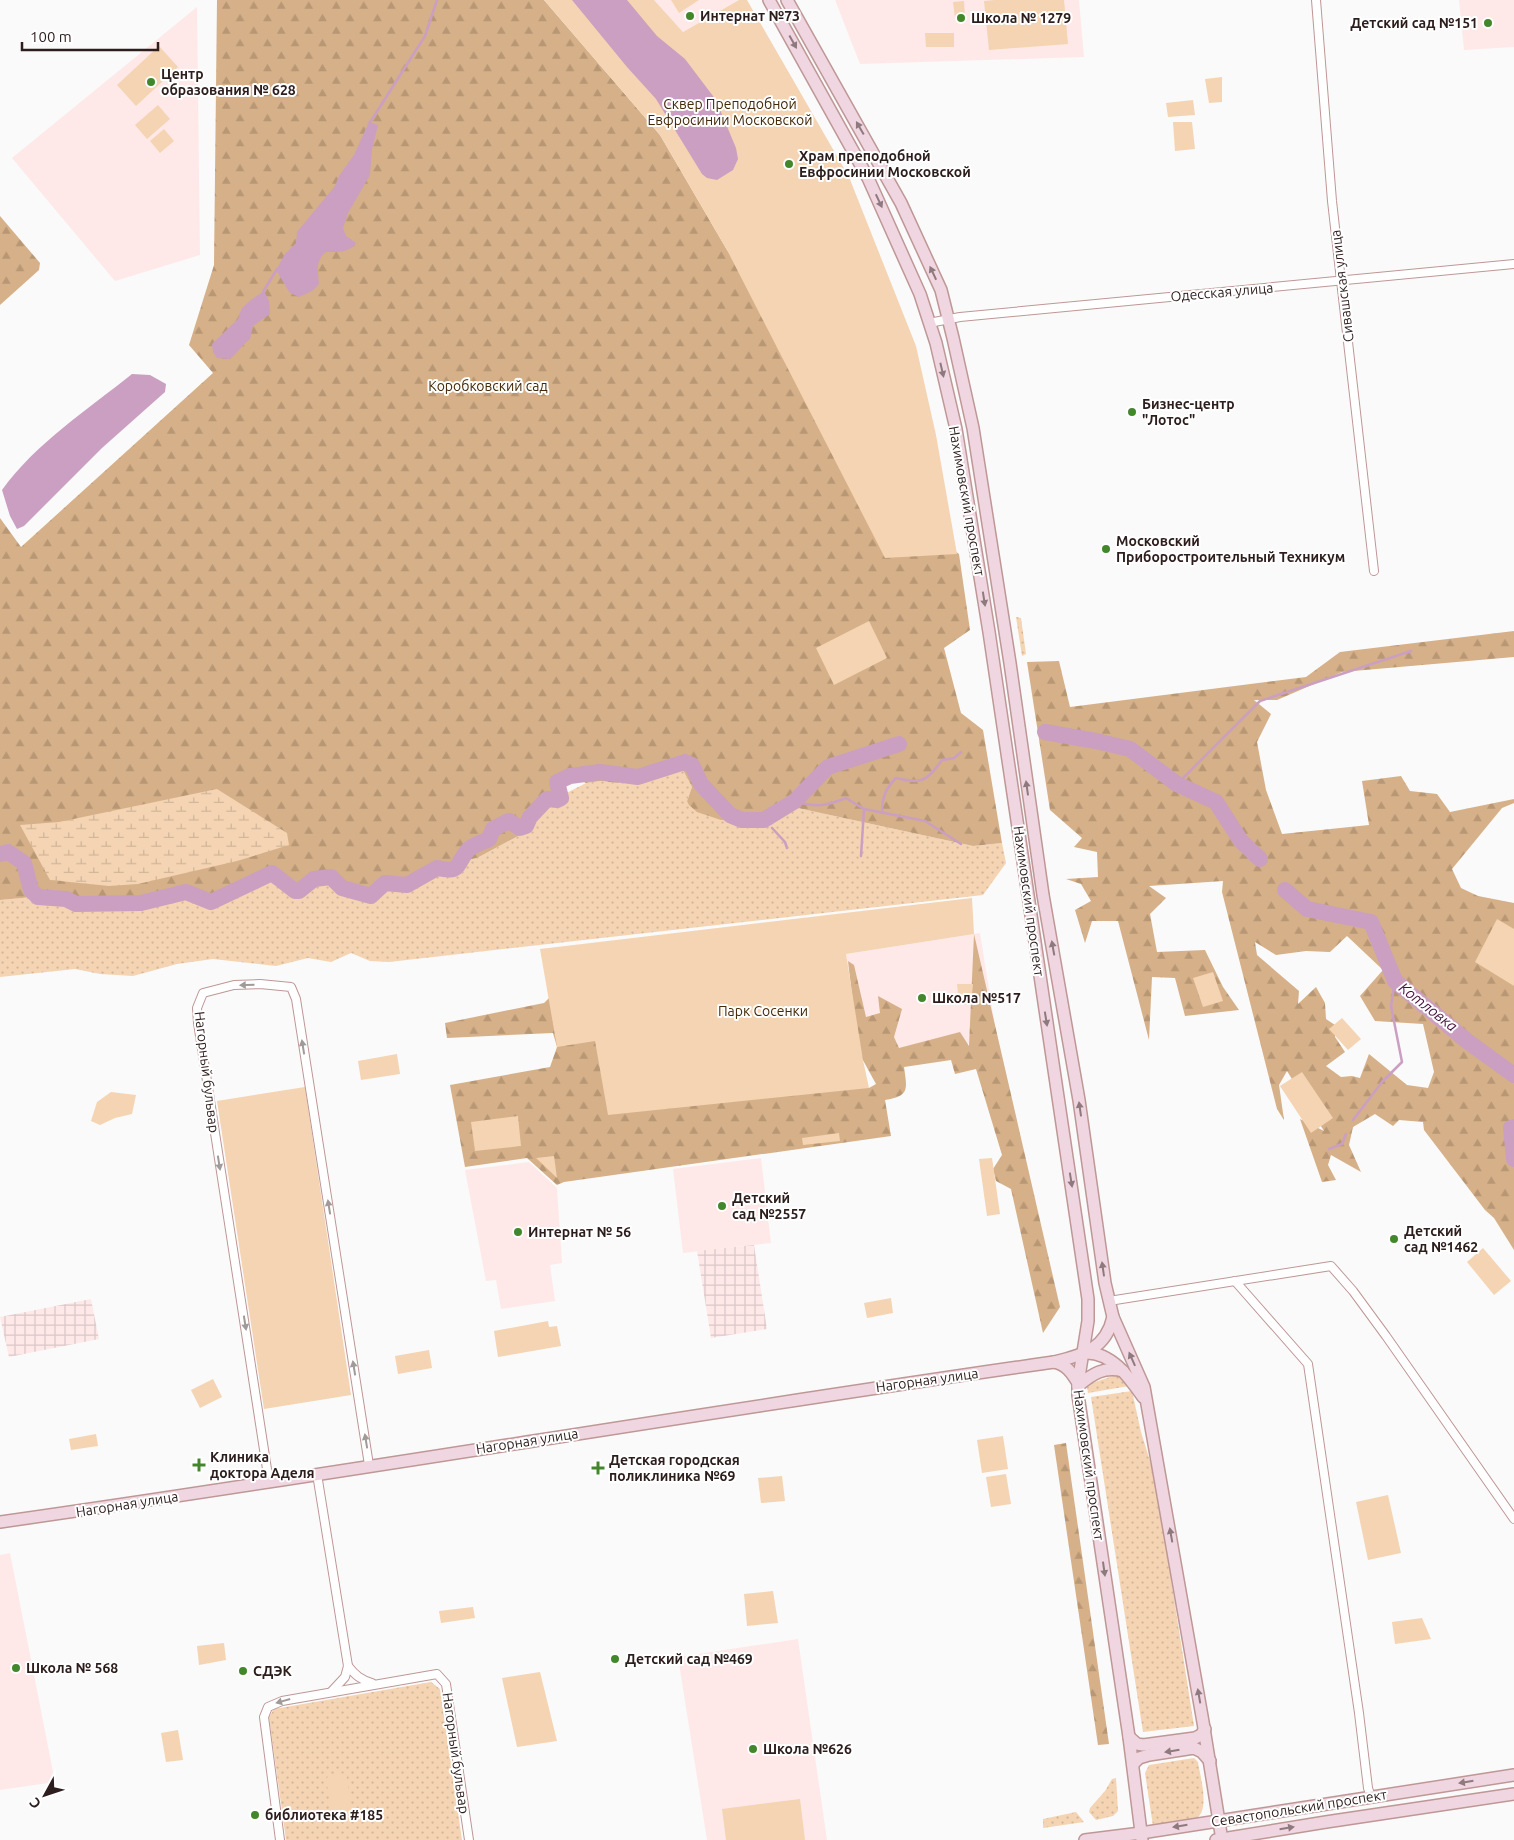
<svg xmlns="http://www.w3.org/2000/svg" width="1514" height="1840" viewBox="0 0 1514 1840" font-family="Ubuntu,sans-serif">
<defs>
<pattern id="industrial-grid" width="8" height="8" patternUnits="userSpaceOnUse" patternTransform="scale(1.25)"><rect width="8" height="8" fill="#fee9e8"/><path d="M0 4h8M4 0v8" fill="none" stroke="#dac7c7"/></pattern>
<pattern id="grass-dots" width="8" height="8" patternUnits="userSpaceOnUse" patternTransform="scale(1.25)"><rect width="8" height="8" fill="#f4d4b2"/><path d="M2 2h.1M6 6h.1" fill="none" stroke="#d1b699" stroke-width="1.8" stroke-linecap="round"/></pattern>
<pattern id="forest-firs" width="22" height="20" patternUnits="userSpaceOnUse" patternTransform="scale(1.25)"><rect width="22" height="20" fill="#d6b088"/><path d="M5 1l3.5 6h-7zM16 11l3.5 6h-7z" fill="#b89775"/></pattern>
<pattern id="wetland-marsh" width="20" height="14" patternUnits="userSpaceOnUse" patternTransform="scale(1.25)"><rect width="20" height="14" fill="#f4d4b2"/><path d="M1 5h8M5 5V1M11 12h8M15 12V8" fill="none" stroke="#d1b699"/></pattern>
</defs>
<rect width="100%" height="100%" fill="#fafafa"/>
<g fill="#fee9e8">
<polygon points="654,0 739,0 683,32"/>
<polygon points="835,0 1079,0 1084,57 860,64"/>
<polygon points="1459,0 1514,0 1514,47 1464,50"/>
<polygon points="197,7 200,255 115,281 12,158"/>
<polygon points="980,933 997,1039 863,1060 846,954"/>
<polygon points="761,1158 771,1243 683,1253 673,1169"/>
<polygon points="529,1162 557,1188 562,1263 550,1265 555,1301 501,1309 496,1280 486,1281 465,1170"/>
<polygon points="10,1553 55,1782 0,1790 0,1555"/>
<polygon points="798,1639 827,1840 707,1840 678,1657"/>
</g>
<g fill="url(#industrial-grid)">
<polygon points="754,1245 767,1329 711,1338 697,1251"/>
<polygon points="91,1299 99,1339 9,1357 0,1317"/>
</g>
<g fill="url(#grass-dots)">
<polygon points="1016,617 1021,618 1026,654 1022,656"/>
<path d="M 677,767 L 683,770 L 692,787 L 687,801 L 748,818 L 793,807 L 973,846 L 1002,843 L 1006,863 L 983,895 L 389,962 L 370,961 L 351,953 L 331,962 L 308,958 L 276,966 L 213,959 L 177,964 L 133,976 L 100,974 L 75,969 L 0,977 L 0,900 C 25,898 51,892 76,902 L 140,901 L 186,890 L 215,898 L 242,884 L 273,871 L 295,888 L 314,876 L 332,874 L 347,888 L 370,894 L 385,881 L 406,883 L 435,867 L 477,858 L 520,835 L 529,815 L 547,798 L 555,799 L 586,783 L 601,781 L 617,783 Z"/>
<polygon points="1116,1375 1121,1376 1129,1386 1088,1393 1087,1387 1089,1384"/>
<polygon points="1132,1391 1141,1432 1155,1477 1194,1726 1143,1732 1091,1397"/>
<polygon points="431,1682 440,1689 462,1840 286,1840 269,1717 274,1709"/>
<path d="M 1194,1758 L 1198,1762 C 1200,1777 1212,1814 1193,1820 C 1181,1824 1166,1824 1153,1826 L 1145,1773 L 1149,1765 Z"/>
<polygon points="1116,1778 1118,1811 1113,1816 1096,1820 1089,1812 1090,1808 1105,1791 1112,1779"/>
<polygon points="1076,1812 1084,1822 1043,1828 1043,1819"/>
</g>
<g fill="url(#forest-firs)" fill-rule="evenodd">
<path d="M 217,0 L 544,0 L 660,135 L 727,250 L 955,551 L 959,554 L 970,630 L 944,648 L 961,713 L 983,730 L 1002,843 L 973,846 L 793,807 L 748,818 L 721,820 L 697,812 L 689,805 L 687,801 L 692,787 L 683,770 L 677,767 L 617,783 L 601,781 L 586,783 L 570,774 L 556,782 L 559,797 L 555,799 L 547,798 L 529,815 L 520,835 L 477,858 L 435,867 L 406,883 L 385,881 L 370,894 L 347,888 L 331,874 L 314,876 L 295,888 L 273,871 L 242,884 L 215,898 L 186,890 L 140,901 L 76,902 C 51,892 25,898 0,900 L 0,518 L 21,547 L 213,373 L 189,345 L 214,265 Z"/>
<polygon points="0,216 40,263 39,270 0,305"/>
<path d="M 1514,631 L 1514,657 L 1342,672 L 1277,700 L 1254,700 L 1271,714 L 1257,742 L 1266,790 L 1282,834 L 1369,825 L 1362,781 L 1401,776 L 1410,791 L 1437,794 L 1450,812 L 1514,799 L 1514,803 L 1502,808 L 1452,869 L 1461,888 L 1478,896 L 1514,903 L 1514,1250 L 1494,1218 L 1485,1210 L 1424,1130 L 1423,1122 L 1399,1120 L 1393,1126 L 1375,1114 L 1353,1127 L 1349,1145 L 1361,1172 L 1331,1155 L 1328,1165 L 1336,1180 L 1322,1182 L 1300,1119 L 1324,1131 L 1287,1071 L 1279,1085 L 1284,1120 L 1277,1109 L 1222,892 L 1223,881 L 1149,886 L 1166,898 L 1150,914 L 1157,952 L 1205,950 L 1223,987 L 1239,1010 L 1185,1016 L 1175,978 L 1152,977 L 1149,1040 L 1118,921 L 1092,921 L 1085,943 L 1075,910 L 1091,901 L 1081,884 L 1066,879 L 1098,877 L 1097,852 L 1074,847 L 1082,838 L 1050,810 L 1027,662 L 1059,661 L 1070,707 L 1306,677 L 1340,652 ZM 1347,936 L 1383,970 L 1360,996 L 1375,1021 L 1423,1024 L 1434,1072 L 1428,1088 L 1407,1085 L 1369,1054 L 1360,1078 L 1352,1076 L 1341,1077 L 1326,1066 L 1345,1052 L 1335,1037 L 1335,1025 L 1326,1019 L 1325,1003 L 1316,987 L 1298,1004 L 1299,991 L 1257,955 L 1255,942 L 1276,955 L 1306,951 L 1330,952 Z"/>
<path d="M 974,934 L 1060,1307 L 1043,1333 L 1011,1189 L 996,1181 L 993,1169 L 1002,1155 L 976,1069 L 955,1074 L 951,1060 L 904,1067 C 907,1089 910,1096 885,1100 L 891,1136 L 564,1182 L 557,1185 L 527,1158 L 465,1167 L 450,1085 L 550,1067 L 557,1047 L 553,1033 L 447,1038 L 445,1023 L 544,1003 L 555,992 L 869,1088 L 876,1084 L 859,1053 L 848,961 L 854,965 L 866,1017 L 880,1013 L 878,996 L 902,1009 L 894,1037 L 899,1048 L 960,1032 L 969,1046 Z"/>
<polygon points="1066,1443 1109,1744 1098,1745 1054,1445"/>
</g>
<polygon fill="url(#wetland-marsh)" points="217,789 287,833 289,845 237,861 138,884 109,886 50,880 20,825 59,822"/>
<g fill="#f4d4b2">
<polygon points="544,0 654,0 683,32 739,0 747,0 849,177 916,346 936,435 957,554 885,558 727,250 660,135"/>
<polygon points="671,0 699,0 679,13"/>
<polygon points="995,0 1064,0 1068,44 989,50 984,1"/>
<polygon points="964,1 965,17 955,18 953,2"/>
<polygon points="925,33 954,33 954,47 926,47"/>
<polygon points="159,46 178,67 136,106 117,85"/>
<polygon points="1222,77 1222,102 1209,103 1205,79"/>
<polygon points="1193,100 1195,115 1168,117 1166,103"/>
<polygon points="158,105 170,119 147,139 135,125"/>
<polygon points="1173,122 1192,122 1195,149 1175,151"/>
<polygon points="164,129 174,141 160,153 150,141"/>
<polygon points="869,621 887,658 834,685 816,648"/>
<polygon points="972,898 974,934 846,954 863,1060 869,1088 608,1115 595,1041 557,1047 540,949"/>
<polygon points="1497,919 1514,929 1514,986 1475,962"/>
<polygon points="1213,972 1223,1001 1203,1007 1193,978"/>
<polygon points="957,984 973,984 971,1005 959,1004"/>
<polygon points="1342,1018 1361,1039 1348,1050 1329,1029"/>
<polygon points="397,1054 400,1074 361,1080 358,1061"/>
<polygon points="1302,1072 1333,1118 1311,1133 1280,1086"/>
<polygon points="305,1087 351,1395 264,1409 217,1101"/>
<polygon points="111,1092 136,1095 132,1114 115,1118 100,1125 91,1121 97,1102"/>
<polygon points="518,1116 521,1146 475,1151 471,1122"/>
<polygon points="839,1133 840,1141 803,1145 802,1138"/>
<polygon points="554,1156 557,1178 536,1158"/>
<polygon points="992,1158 1000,1214 987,1216 979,1159"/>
<polygon points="1483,1248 1511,1281 1494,1295 1467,1262"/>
<polygon points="891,1298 893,1313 867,1318 864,1303"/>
<polygon points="548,1321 549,1327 557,1326 561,1346 498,1357 494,1331"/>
<polygon points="429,1350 432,1368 398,1374 395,1356"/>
<polygon points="213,1379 222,1397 200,1408 191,1390"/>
<polygon points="96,1434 98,1446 71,1450 69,1439"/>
<polygon points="1003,1436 1008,1469 982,1473 977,1440"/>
<polygon points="1006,1474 1011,1504 991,1507 986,1477"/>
<polygon points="782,1476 785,1501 761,1503 758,1478"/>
<polygon points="1388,1495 1401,1553 1368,1560 1356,1502"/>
<polygon points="773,1591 778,1623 747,1626 744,1594"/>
<polygon points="473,1607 475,1618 441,1623 439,1611"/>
<polygon points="1422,1618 1431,1639 1395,1644 1392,1622"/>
<polygon points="224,1643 226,1660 199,1665 197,1646"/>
<polygon points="540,1672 557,1741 517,1747 502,1678"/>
<polygon points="178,1730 183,1760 166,1762 161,1733"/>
<polygon points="346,1773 353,1816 337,1820 334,1818 326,1781 328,1776"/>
<polygon points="800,1799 805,1840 726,1840 722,1809"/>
</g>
<g fill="#cb9fc1">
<polygon points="572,0 627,0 657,36 685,59 716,100 736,148 738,159 733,170 717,180 707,178 702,174 656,99 627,67"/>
<path d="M 369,122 L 378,125 L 372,149 L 370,175 L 348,213 L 343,228 L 346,236 L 356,243 C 349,253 337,252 326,252 C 315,260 318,272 319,284 L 312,291 L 299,297 L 290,293 L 276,270 L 285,254 L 296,243 L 297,232 L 335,186 L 339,176 L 354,155 Z"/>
<path d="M 264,291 L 269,301 L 270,314 L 253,326 L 250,339 C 241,345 238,354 229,359 L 217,358 L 213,352 L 212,344 L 238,319 L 242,308 L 251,300 Z"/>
<path d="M 132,374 L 150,375 L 166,384 L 165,392 L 102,448 L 24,526 L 17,529 L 10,516 L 2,490 C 36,443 87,410 132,374 Z"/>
</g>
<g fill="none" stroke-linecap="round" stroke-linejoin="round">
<g stroke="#cb9fc1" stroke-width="2.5">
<polyline points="369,124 425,36 437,0"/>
<polyline points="263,292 277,269"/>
<polyline points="1177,784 1260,701 1411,651"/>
<path d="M 795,801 C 816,808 826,806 846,798 L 864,809 L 925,821 L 961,844"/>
<path d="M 882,812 C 882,797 886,788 896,778 C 922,784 926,782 942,760 L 954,758 L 961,752"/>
<polyline points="764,820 767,823"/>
<polyline points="772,828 785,842 787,848"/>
<polyline points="861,856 864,809"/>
<polyline points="1353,1120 1382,1082 1402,1062 1391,1006 1395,981"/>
<polyline points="1329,1149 1342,1144 1346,1134"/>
</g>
<g stroke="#cb9fc1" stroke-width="16">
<polyline points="1045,732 1096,741 1130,749 1177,784 1216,802 1241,841 1260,859"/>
<path d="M 0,854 L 8,852 L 24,863 L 31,890 L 38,897 L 66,899 L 76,904 L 141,903 L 186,892 L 211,902 L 272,873 L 295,891 L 299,891 L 314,879 L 331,877 L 342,888 L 371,896 L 385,883 L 407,885 L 437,868 C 460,873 455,867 467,851 C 472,845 483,842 489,839 L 493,829 L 509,821 L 520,828 L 526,826 L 530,817 L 547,799 L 557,800 L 561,798 L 557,782 L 570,776 L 600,772 L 638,777 L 685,762 L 692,765 L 701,784 L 730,815 L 742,820 L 764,820 L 795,801 L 828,767 L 899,744"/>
<polyline points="1285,890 1307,909 1371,922 1395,981 1467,1041 1514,1075"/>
<polyline points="1514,1127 1511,1128 1514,1159"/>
</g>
<g stroke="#be9796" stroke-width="10">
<g id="street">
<polyline points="1316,0 1332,201 1374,571"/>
<polyline points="929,323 960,317 1514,264"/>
<polyline points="1235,1281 1308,1364 1359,1713 1368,1788 1371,1797"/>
<polyline points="1109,1301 1331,1266 1353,1291 1386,1336 1514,1519"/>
<polyline points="317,1474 348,1666 345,1677 332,1691"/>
<polyline points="269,1482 198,1023 197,1008 203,993 234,985 260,984 291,987 296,999 369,1465"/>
<path d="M 348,1666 C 355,1675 361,1680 372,1683"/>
<polyline points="280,1840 264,1717 268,1707 282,1701 437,1674 446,1684 469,1840"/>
</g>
</g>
<g stroke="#be9796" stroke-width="14">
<g id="secondary">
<polyline points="769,0 868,178 920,294 936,343 956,429 989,632 1088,1299 1088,1321 1078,1383 1078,1395 1129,1737 1142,1840"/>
<polyline points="787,0 901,203 941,290 953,338 973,428 1010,663 1043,895 1079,1100 1105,1283 1113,1317 1144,1387 1203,1722 1222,1840"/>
<path d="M 1084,1353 C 1111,1351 1129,1377 1143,1397"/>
<path d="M 1054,1362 C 1066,1364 1072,1373 1078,1383"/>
<path d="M 1078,1386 C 1092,1374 1104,1366 1123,1371"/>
<path d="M 0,1522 C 352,1472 702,1412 1054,1362 C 1083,1355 1106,1349 1113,1317"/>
<polyline points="1129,1737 1137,1744 1143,1745 1195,1738 1201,1735 1205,1729"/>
<polyline points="1133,1764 1139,1758 1149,1755 1194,1748 1202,1752 1210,1761"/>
<polyline points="1085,1840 1141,1833 1514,1775"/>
<polyline points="1216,1840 1326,1822 1514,1794"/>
</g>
</g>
<use href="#street" stroke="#fff" stroke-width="8"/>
<use href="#secondary" stroke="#f0d6e0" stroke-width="11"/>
</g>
<defs><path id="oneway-solid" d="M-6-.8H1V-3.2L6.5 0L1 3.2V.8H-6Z" transform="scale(1.25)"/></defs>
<g fill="#8e7a7e">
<use href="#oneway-solid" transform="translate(793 42) rotate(61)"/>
<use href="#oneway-solid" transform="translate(860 128) rotate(-120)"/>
<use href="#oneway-solid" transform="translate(879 201) rotate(65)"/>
<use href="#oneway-solid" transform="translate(933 273) rotate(-115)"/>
<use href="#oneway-solid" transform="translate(942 370) rotate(77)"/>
<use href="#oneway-solid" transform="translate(984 599) rotate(81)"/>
<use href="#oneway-solid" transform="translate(1027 788) rotate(-98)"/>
<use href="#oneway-solid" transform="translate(1053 948) rotate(-100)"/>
<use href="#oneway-solid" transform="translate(1046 1019) rotate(81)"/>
<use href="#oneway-solid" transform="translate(1080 1109) rotate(-98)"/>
<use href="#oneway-solid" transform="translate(1071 1180) rotate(81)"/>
<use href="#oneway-solid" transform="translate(1103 1269) rotate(-98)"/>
<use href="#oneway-solid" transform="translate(1132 1359) rotate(-114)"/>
<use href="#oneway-solid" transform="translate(1171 1535) rotate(-100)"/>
<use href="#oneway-solid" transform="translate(1104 1569) rotate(82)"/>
<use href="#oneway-solid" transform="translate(1199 1696) rotate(-100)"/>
<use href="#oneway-solid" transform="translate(1172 1751) rotate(171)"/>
<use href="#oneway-solid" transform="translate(1466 1782) rotate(171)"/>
<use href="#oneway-solid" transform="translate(1180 1826) rotate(171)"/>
<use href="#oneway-solid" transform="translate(1287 1828) rotate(-9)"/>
</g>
<g fill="#a09a99">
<use href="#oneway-solid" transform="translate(247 985) rotate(178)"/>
<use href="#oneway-solid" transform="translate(303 1047) rotate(-99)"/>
<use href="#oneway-solid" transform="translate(219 1163) rotate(81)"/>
<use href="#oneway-solid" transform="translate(329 1207) rotate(-99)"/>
<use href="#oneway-solid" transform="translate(245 1323) rotate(81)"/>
<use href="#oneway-solid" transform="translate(354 1368) rotate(-99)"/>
<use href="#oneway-solid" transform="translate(366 1441) rotate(-99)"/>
<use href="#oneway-solid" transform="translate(283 1701) rotate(164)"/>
</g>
<g fill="#43872c" stroke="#fff" stroke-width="2">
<circle cx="690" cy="16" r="5"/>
<circle cx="961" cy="18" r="5"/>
<circle cx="1488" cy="23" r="5"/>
<circle cx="151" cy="82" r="5"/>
<circle cx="789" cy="164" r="5"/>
<circle cx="1132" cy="412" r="5"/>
<circle cx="1106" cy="549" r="5"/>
<circle cx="922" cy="998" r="5"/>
<circle cx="722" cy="1206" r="5"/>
<circle cx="518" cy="1232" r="5"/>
<circle cx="1394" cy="1239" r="5"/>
<path d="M196.5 1457.5h5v5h5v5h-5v5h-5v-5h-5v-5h5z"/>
<path d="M595.5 1460.5h5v5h5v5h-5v5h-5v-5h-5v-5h5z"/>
<circle cx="615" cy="1659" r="5"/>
<circle cx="16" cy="1668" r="5"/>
<circle cx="243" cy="1671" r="5"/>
<circle cx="753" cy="1749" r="5"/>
<circle cx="255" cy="1815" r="5"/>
</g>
<g text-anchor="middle" stroke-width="4" stroke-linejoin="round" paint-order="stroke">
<g font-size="14" font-weight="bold" fill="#2c1e1d" stroke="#fff" text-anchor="start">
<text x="700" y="21">Интернат №73</text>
<text x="971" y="23">Школа № 1279</text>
<text x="1478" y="28" text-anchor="end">Детский сад №151</text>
<text x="161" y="79">Центр<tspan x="161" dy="16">образования № 628</tspan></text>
<text x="799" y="161">Храм преподобной<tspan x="799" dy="16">Евфросинии Московской</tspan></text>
<text x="1142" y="409">Бизнес-центр<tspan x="1142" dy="16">"Лотос"</tspan></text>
<text x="1116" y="546">Московский<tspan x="1116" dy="16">Приборостроительный Техникум</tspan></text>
<text x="932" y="1003">Школа №517</text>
<text x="732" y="1203">Детский<tspan x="732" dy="16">сад №2557</tspan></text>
<text x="1404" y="1236">Детский<tspan x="1404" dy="16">сад №1462</tspan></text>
<text x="528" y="1237">Интернат № 56</text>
<text x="210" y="1462">Клиника<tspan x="210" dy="16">доктора Аделя</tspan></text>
<text x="609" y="1465">Детская городская<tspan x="609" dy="16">поликлиника №69</tspan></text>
<text x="625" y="1664">Детский сад №469</text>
<text x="26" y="1673">Школа № 568</text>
<text x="253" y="1676">СДЭК</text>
<text x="763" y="1754">Школа №626</text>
<text x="265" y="1820">библиотека #185</text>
</g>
<g font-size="14" fill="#442a09" stroke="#fff">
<text x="730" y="109">Сквер Преподобной<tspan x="730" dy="16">Евфросинии Московской</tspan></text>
<text x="488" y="391">Коробковский сад</text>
<text x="763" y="1016">Парк Сосенки</text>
</g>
<g font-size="14" fill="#2c1e1d" stroke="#fff">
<text transform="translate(1342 286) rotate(-97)" y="5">Сивашская улица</text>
<text transform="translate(1222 292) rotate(-5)" y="5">Одесская улица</text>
<text transform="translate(967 501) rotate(80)" y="5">Нахимовский проспект</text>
<text transform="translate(1029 901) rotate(82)" y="5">Нахимовский проспект</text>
<text transform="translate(207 1072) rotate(83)" y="5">Нагорный бульвар</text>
<text transform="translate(927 1380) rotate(-8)" y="5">Нагорная улица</text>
<text transform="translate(527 1441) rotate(-9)" y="5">Нагорная улица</text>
<text transform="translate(1089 1465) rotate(82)" y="5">Нахимовский проспект</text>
<text transform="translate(127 1504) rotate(-9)" y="5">Нагорная улица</text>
<text transform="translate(456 1753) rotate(82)" y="5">Нагорный бульвар</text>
<text transform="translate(1299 1808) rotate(-9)" y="5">Севастопольский проспект</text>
</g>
<g font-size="15" font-style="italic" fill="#47123f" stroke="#fff">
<text transform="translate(1428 1007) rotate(38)" y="5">Котловка</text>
</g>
</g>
<g transform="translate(45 1795) rotate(230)" stroke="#ffffff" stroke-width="4" paint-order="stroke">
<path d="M0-4L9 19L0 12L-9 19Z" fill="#2c1e1d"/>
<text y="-8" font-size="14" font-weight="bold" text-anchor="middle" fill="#2c1e1d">С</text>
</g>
<path d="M22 42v8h136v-8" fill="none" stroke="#2c1e1d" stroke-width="2.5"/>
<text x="30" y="42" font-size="15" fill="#2c1e1d" stroke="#ffffff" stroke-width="4" paint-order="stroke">100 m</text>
</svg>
